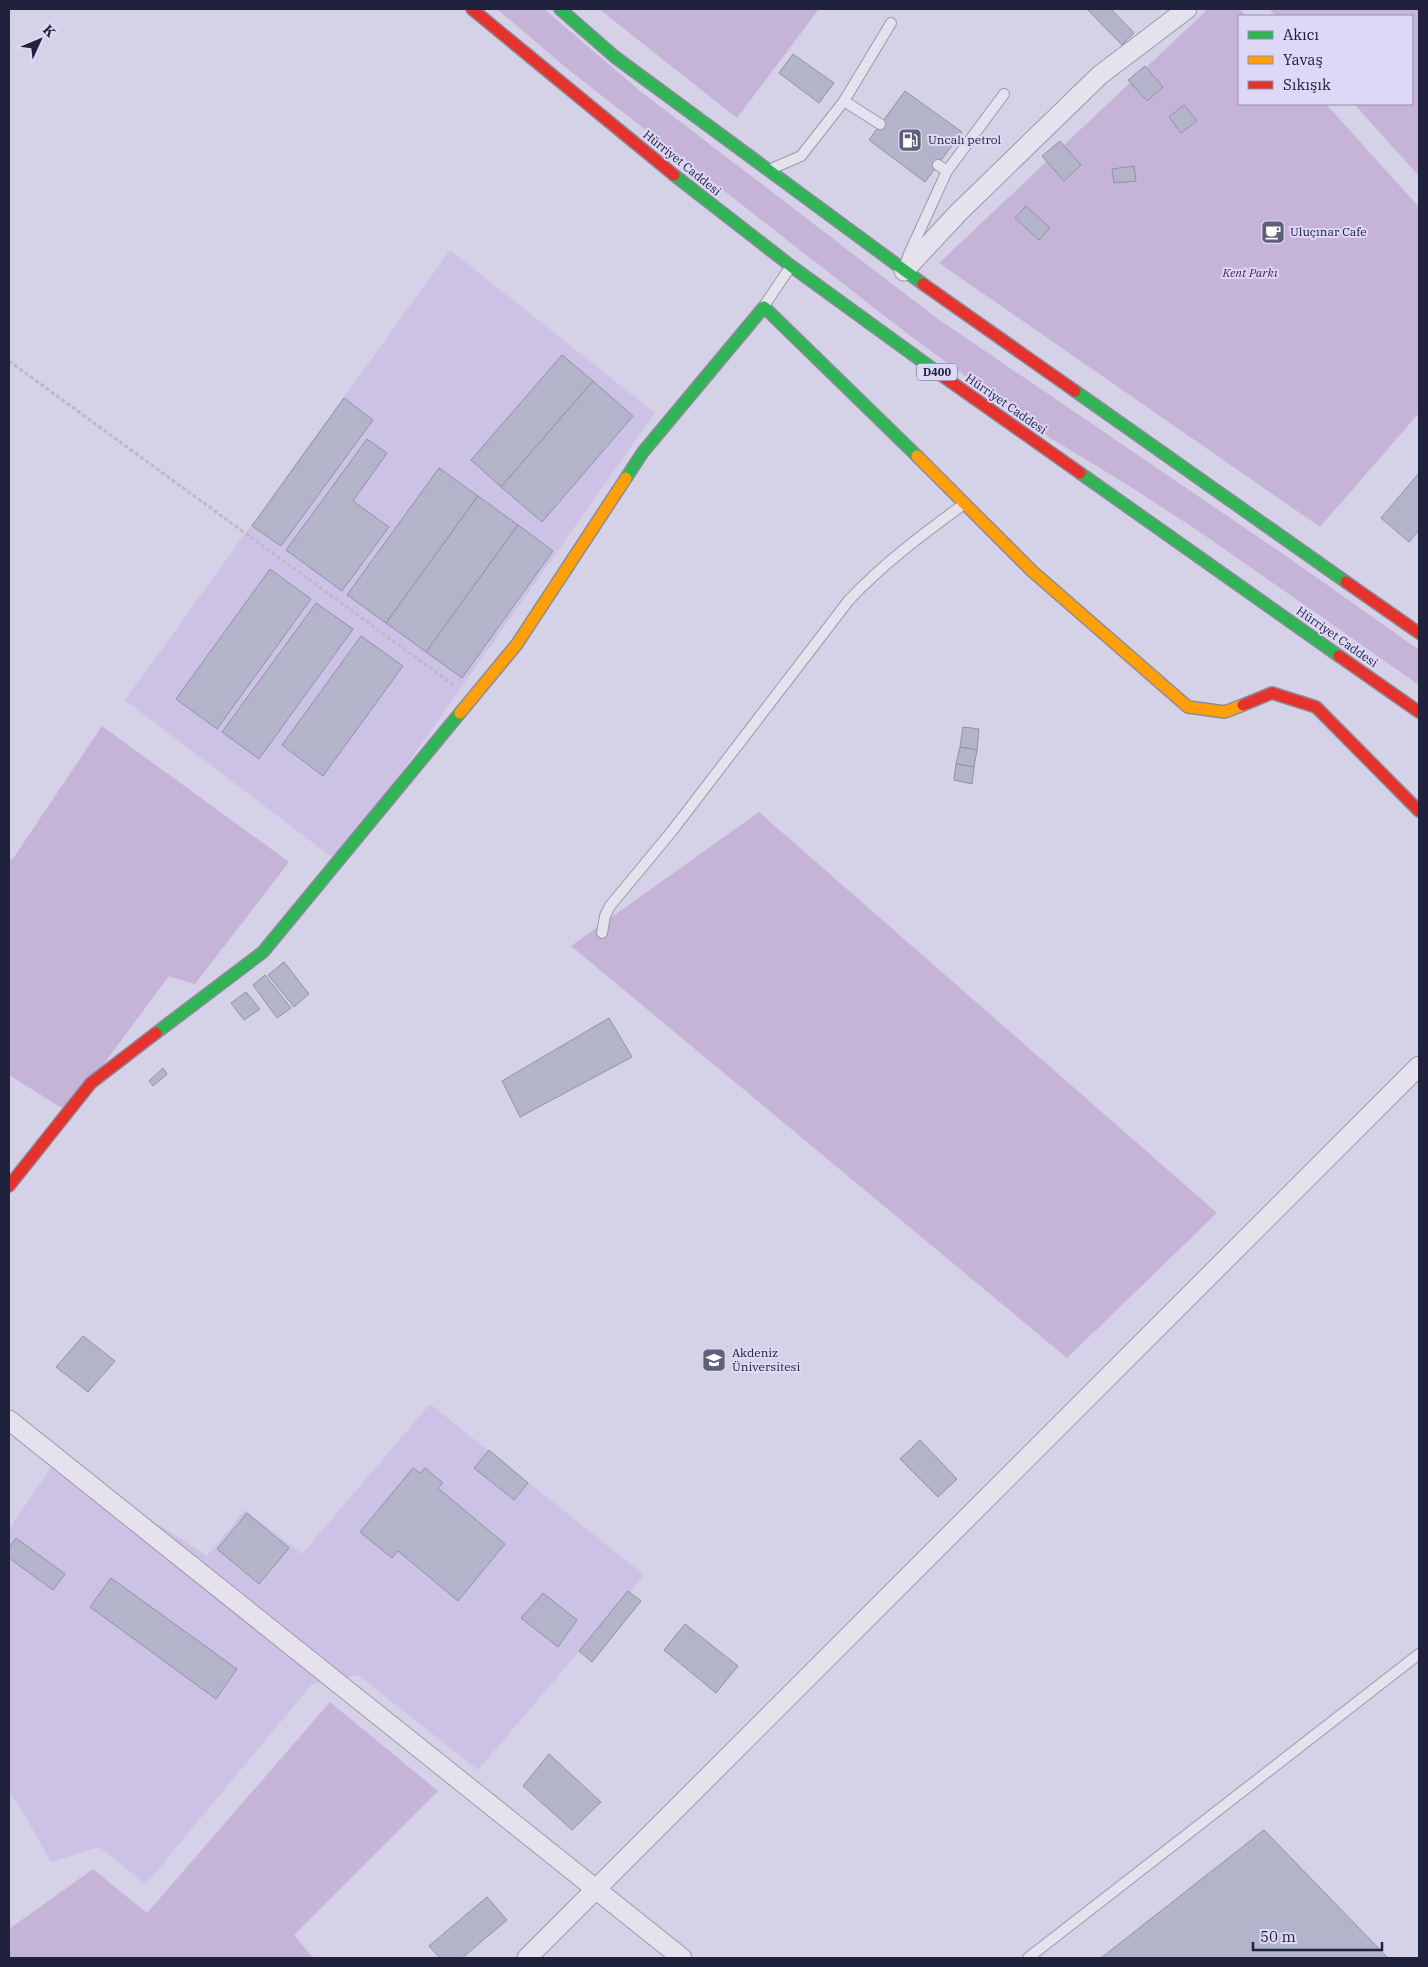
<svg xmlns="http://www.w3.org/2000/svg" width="1428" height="1967" viewBox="0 0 1428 1967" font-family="'IBM Plex Serif',serif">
<rect width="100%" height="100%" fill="#d5d1e6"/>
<g fill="#ccc2e5">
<polygon points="450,250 655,413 338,862 125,700"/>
<polygon points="430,1404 644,1575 478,1770 358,1675 312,1684 146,1884 99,1847 51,1862 19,1805 9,1793 9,1529 57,1459 207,1556 245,1510 302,1554"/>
</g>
<g fill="#c6b4d8">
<polygon points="497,9 544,9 640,91 938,319 1289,558 1419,650 1419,685 1197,530 1126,484 1052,439 913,338 570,71"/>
<polygon points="599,9 819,9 737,118"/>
<polygon points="1208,9 1240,9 1247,16 1239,16 1239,104 1326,104 1419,207 1419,413 1320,527 939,263"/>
<polygon points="1269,9 1419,9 1419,176 1354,104 1412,104 1412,16 1276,16"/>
<polygon points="102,726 289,862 195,984 169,976 68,1112 9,1075 9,858 12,860"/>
<polygon points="759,812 1217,1213 1067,1358 571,946"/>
<polygon points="330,1702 438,1791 294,1935 313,1958 9,1958 9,1929 93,1869 147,1913"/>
</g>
<g fill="#b3b3ca" stroke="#9191a7">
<polygon points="1087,9 1111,9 1134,33 1122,45"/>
<polygon points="793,54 834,83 819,103 779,73"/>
<polygon points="1145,66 1163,87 1147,101 1128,80"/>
<polygon points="905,91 962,132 925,182 869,140"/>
<polygon points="1184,105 1197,121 1181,133 1169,117"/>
<polygon points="1060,141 1081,165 1064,181 1042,156"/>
<polygon points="1134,166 1136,181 1114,183 1112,169"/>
<polygon points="1026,206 1050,228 1039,240 1015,218"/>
<polygon points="562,355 593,381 501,487 471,460"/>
<polygon points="593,381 633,416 542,522 501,487"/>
<polygon points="344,398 373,420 281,546 252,526"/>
<polygon points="367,439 387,453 353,501 389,527 342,591 286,550"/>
<polygon points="439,468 478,496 386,623 347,595"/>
<polygon points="1419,473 1419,530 1409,542 1381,518"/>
<polygon points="478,496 518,525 426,652 386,623"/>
<polygon points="518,525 553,551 462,678 426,652"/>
<polygon points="270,569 311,599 217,729 176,699"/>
<polygon points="316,603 353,629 259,759 222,732"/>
<polygon points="361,636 403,666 323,776 282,745"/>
<polygon points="963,727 979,729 977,750 960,747"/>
<polygon points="960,747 977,750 974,767 956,764"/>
<polygon points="956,764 974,767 972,784 954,780"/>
<polygon points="284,962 309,994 294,1007 268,975"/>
<polygon points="265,975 291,1008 277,1018 253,985"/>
<polygon points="246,992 260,1009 244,1020 231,1003"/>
<polygon points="609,1018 632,1057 520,1117 502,1081"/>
<polygon points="163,1068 167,1074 153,1086 149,1081"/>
<polygon points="83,1336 115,1361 88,1392 56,1367"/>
<polygon points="920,1440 957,1479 938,1497 900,1459"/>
<polygon points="489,1450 528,1483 514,1500 474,1468"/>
<polygon points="413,1468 420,1473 425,1468 443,1483 438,1488 505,1544 458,1601 398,1551 392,1558 360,1532"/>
<polygon points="247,1513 289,1548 259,1584 217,1549"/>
<polygon points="16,1538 65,1574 53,1590 9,1558 9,1548"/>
<polygon points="111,1578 237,1669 216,1699 90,1607"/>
<polygon points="628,1591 641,1601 592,1662 579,1651"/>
<polygon points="543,1593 577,1620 558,1647 521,1618"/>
<polygon points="685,1624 738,1666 716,1693 664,1650"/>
<polygon points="549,1754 601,1802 572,1830 523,1786"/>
<polygon points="1264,1830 1388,1958 1101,1958"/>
<polygon points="487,1897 507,1920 462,1958 440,1958 429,1946"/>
</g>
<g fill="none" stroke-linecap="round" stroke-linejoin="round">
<g stroke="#9b99ac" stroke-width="12">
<g id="lane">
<polyline points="844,101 891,23"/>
<polyline points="771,169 801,156 844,101 880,124"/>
<polyline points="947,171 1004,94"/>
<polyline points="906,263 909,254 947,171 938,165"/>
<polyline points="764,306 791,266"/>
<path d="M 602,933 L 605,916 L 610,906 L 672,831 L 849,600 C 884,563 923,534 964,504"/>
<polyline points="1028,1958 1419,1654"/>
</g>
</g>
<g stroke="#9b99ac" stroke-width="21">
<g id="street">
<polyline points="904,271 959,212 1100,75 1187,9"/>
<polyline points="9,1420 682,1958"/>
<polyline points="527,1958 1419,1066"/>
</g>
</g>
<g stroke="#8b8a9b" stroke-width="14">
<g id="fast">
<polyline points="560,9 615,57 923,284"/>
<polyline points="674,175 791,266 937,372"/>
<polyline points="1075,391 1346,582"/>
<polyline points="1080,473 1339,656"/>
<polyline points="626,478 643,452 764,307 917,456"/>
<polyline points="156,1033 263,952 460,713"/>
</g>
</g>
<g stroke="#8b8a9b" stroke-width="14">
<g id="slow">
<polyline points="917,456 1032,571 1188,707 1225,712 1243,705"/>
<polyline points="460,713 517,644 626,478"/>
</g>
</g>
<g stroke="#8b8a9b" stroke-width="14">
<g id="jam">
<polyline points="472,9 674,175"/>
<polyline points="923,284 1075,391"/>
<polyline points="937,372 1080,473"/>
<polyline points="1346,582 1419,633"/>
<polyline points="1339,656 1419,712"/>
<polyline points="1243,705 1272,693 1316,707 1419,811"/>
<polyline points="9,1186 91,1083 156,1033"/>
</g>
</g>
<polyline stroke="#bbb9c7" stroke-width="3" stroke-dasharray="4 2.5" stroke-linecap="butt" points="9,361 455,686"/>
<use href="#lane" stroke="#e5e2ee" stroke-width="10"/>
<use href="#street" stroke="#e5e2ee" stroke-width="19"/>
<use href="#fast" stroke="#30b455" stroke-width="11"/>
<use href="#slow" stroke="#ff9f0a" stroke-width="11"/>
<use href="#jam" stroke="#e5322d" stroke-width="11"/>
</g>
<defs>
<g id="fuel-square" transform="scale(1.25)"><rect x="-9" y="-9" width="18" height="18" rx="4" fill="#5f5f78" stroke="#ded8f6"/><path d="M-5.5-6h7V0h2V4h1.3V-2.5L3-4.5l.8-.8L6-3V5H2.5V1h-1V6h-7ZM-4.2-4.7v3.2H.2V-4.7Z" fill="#fff"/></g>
<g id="cafe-square" transform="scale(1.25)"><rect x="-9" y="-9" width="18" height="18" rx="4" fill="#5f5f78" stroke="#ded8f6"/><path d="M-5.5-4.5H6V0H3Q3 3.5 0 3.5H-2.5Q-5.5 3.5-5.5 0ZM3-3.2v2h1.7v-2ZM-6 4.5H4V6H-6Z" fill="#fff"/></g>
<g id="university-square" transform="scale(1.25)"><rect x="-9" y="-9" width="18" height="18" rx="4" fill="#5f5f78" stroke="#ded8f6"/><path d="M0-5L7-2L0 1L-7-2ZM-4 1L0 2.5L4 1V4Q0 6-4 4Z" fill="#fff"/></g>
</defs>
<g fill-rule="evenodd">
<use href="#fuel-square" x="910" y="140"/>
<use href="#cafe-square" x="1273" y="232"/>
<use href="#university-square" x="714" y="1360"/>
</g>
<g text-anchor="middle" stroke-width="4" stroke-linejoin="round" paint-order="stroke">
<rect fill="#ded8f6" stroke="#595874" stroke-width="1" x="917" y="363.5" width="40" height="17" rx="4"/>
<g font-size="11" font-weight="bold" fill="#20213c">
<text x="937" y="376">D400</text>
</g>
<g font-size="12" fill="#20213c" stroke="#ded8f6" text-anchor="start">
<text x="928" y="144">Uncalı petrol</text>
<text x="1290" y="236">Uluçınar Cafe</text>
<text x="732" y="1357">Akdeniz<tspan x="732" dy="14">Üniversitesi</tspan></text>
</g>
<g font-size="12" fill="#20213c" stroke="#ded8f6">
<text transform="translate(682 163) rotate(39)" y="4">Hürriyet Caddesi</text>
<text transform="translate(1006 404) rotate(35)" y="4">Hürriyet Caddesi</text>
<text transform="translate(1337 637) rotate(35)" y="4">Hürriyet Caddesi</text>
</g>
<g font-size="12" font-style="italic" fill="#4c2758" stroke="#ded8f6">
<text x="1250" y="277">Kent Parkı</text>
</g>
</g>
<rect width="1428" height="1967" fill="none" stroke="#20213c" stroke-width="20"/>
<rect x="1238" y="15" width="175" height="90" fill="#ded8f6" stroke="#928fac"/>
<rect x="1248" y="31" width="25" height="8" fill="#30b455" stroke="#928fac"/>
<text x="1283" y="40" font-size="15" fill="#20213c">Akıcı</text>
<rect x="1248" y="56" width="25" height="8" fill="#ff9f0a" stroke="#928fac"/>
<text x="1283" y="65" font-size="15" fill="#20213c">Yavaş</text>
<rect x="1248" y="81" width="25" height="8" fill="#e5322d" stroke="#928fac"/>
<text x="1283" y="90" font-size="15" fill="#20213c">Sıkışık</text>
<g transform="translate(40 40) rotate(46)" stroke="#ded8f6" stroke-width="4" paint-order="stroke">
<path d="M0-4L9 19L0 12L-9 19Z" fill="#20213c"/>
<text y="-8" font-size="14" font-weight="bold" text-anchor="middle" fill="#20213c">K</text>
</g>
<path d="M1253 1942v8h129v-8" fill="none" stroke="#20213c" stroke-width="2.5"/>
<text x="1260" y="1942" font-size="15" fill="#20213c" stroke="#ded8f6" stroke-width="4" paint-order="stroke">50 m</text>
</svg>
